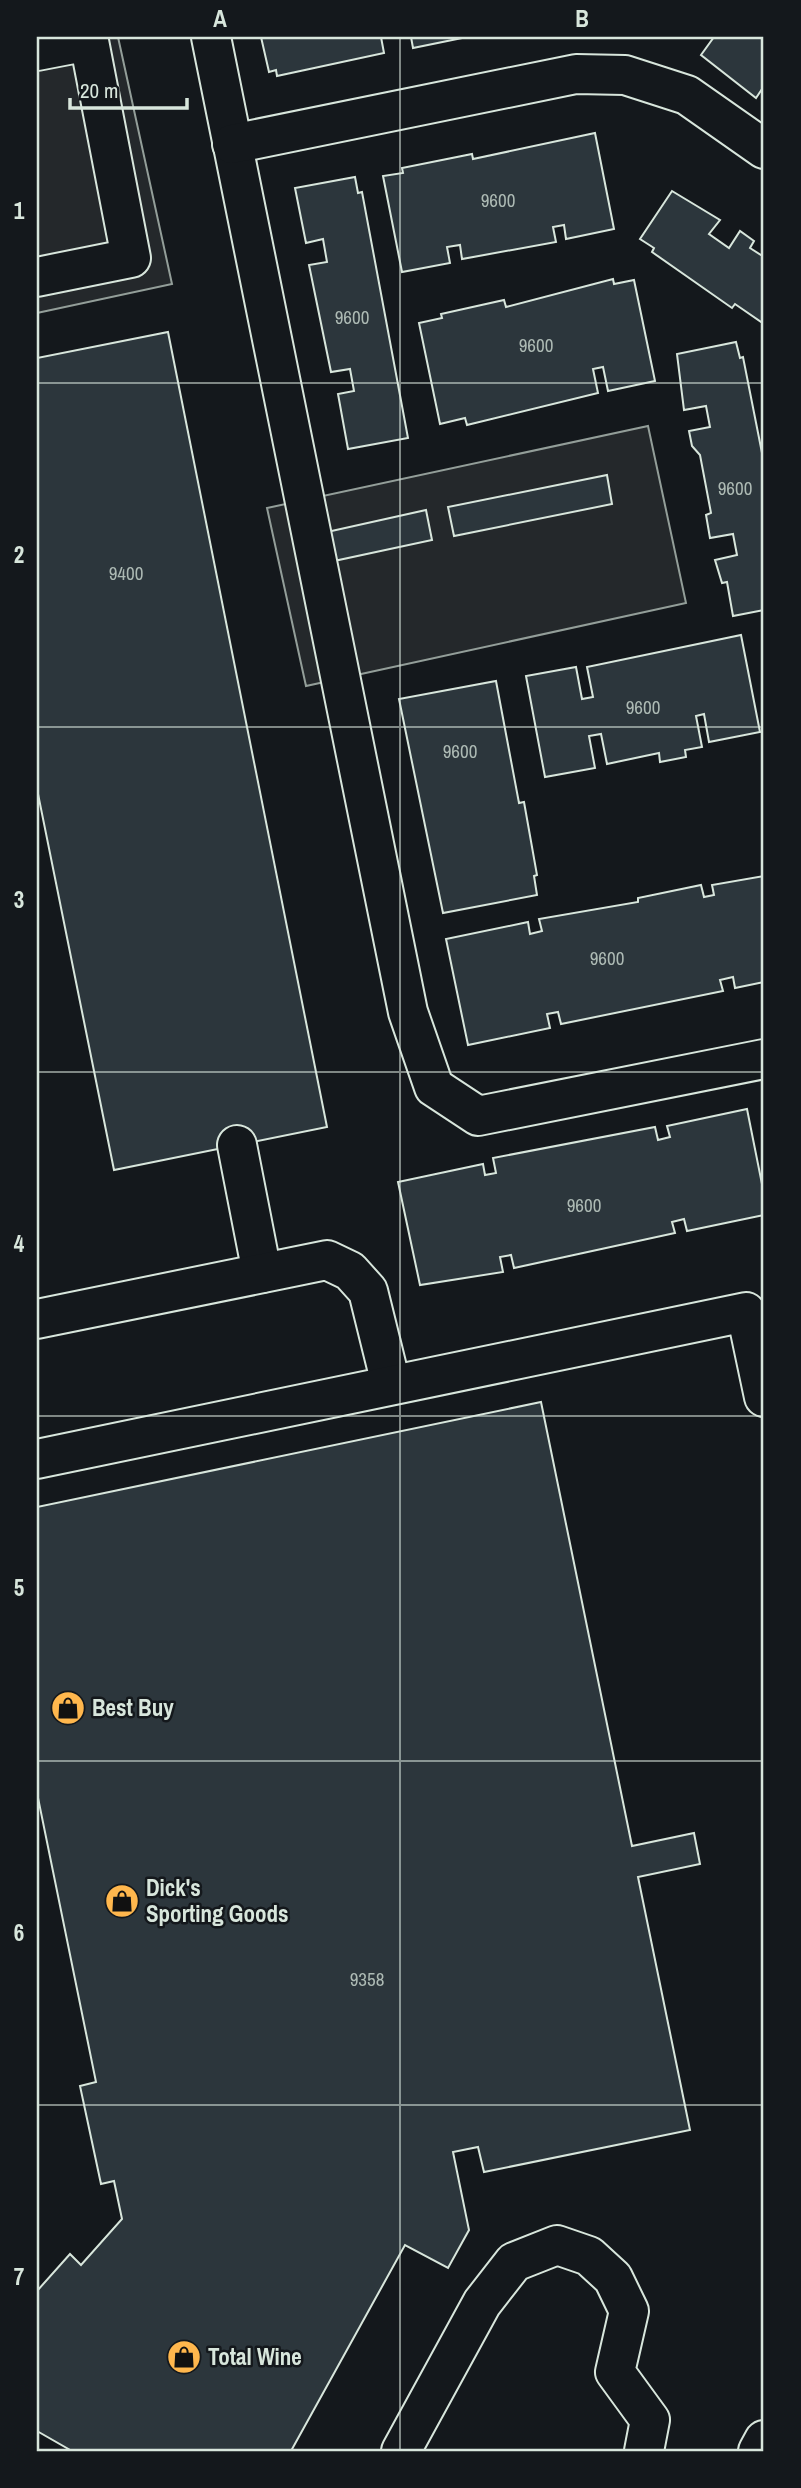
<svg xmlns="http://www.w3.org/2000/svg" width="801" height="2488" viewBox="0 0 801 2488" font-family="'Archivo Narrow',sans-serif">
<rect width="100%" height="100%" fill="#14181c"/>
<g fill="#24282b" stroke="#939e99" stroke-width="2">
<polygon points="37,37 118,37 172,284 37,313"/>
<polygon points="648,426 686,603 306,686 267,508"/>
</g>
<g fill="#2c363c" stroke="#d8e6dc" stroke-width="2">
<polygon points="261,37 381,37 384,53 277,76 276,70 269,72"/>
<polygon points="411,37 467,37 413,48"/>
<polygon points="714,37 764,37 764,86 756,98 701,55"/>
<polygon points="595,133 614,229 566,239 564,225 553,227 556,242 462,259 460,245 447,247 450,263 402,272 383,176 403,173 402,168 472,154 473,159"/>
<polygon points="355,177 358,193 362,192 408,438 348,449 338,394 354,391 350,369 331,372 309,265 327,262 323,239 306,243 295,188"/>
<polygon points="672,191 720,220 709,234 729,248 740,231 754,241 750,248 764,257 764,324 735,304 732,308 652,252 654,248 640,239"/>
<polygon points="613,279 614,284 634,280 655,381 608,391 603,367 593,369 598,393 467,425 465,418 440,424 419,323 442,318 441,314 504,300 506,307"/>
<polygon points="168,332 327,1127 114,1170 37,789 37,358"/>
<polygon points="736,342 740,358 743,357 764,463 764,610 733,616 727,582 722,583 715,560 737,555 733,534 710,538 706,515 711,513 700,455 692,446 689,431 710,427 706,406 684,410 677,354"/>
<polygon points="607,475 612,504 454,536 448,507"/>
<polygon points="426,510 432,540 334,561 327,532"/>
<polygon points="741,635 760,732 709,742 704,714 696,716 702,747 685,750 686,757 660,762 659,753 607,764 601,734 589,736 595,768 545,777 526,676 576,667 582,699 593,697 587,667"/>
<polygon points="496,681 519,803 524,802 537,875 534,876 537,895 443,913 399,699"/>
<polygon points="764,876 764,982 735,988 733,977 720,980 723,991 561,1024 558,1012 547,1014 550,1028 468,1045 446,939 528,922 530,934 542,931 539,919 638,902 638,898 701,885 704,897 714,895 712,885"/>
<polygon points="747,1109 764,1194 764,1215 687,1231 684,1219 672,1222 675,1233 514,1268 511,1255 500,1257 503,1272 420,1285 398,1182 483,1164 485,1175 496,1173 493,1158 655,1127 658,1140 670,1137 667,1126"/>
<polygon points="541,1402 632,1846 694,1833 700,1864 638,1877 690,2130 484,2172 478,2147 453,2152 469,2230 448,2268 405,2245 291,2451 72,2451 37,2431 37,2291 70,2254 81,2265 122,2219 114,2181 101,2184 80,2086 96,2082 37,1793 37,1507"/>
</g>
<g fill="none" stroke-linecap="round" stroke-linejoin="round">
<g stroke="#d8e6dc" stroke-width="42">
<g id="minor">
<polyline points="211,37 408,1012 434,1087 478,1116 764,1059"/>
<polyline points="37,51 89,41 131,258 37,277"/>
<polyline points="232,144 576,74 625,75 687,95 764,149"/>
<polyline points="237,1145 262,1273"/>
<polyline points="37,1319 327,1260 350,1271 368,1291 391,1384"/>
<polyline points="37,1459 746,1312 764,1397"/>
<polyline points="401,2451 482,2303 514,2262 557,2245 589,2256 613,2278 629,2311 615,2372 650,2420 644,2451"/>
<polyline points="758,2451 764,2440"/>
</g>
</g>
<use href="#minor" stroke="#14181c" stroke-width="38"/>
</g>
<path fill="none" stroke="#d8e6dc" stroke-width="2" stroke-opacity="0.55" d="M 400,37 L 400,2451M 37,383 L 764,383M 37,727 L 764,727M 37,1072 L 764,1072M 37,1416 L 764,1416M 37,1761 L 764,1761M 37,2105 L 764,2105"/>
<defs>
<g id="shop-disc" transform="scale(1.75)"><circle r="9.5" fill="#ffb74d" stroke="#14181c"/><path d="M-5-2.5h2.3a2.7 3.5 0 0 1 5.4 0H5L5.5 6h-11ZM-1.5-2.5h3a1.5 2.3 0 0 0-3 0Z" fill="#111"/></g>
</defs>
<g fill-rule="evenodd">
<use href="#shop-disc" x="68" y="1708"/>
<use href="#shop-disc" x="122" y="1901"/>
<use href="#shop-disc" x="184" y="2357"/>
</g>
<g text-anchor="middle" stroke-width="5" stroke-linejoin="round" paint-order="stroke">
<g font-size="19" fill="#adbab4">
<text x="498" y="207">9600</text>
<text x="352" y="324">9600</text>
<text x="536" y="352">9600</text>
<text x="735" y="495">9600</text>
<text x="126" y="580">9400</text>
<text x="643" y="714">9600</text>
<text x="460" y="758">9600</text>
<text x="607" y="965">9600</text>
<text x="584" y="1212">9600</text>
<text x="367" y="1986">9358</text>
</g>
<g font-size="23" font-weight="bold" fill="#d8e6dc" stroke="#14181c" text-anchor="start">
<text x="92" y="1716">Best Buy</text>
<text x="146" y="1896">Dick's<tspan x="146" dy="26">Sporting Goods</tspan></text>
<text x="208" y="2365">Total Wine</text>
</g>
</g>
<rect width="801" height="2488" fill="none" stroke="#14181c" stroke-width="77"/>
<path d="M70 98v10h117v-10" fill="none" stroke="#d8e6dc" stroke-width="3.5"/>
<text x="80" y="98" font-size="21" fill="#d8e6dc" stroke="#14181c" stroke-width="5" paint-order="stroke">20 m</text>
<rect x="38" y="38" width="724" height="2412" fill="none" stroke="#d8e6dc" stroke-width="2.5"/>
<g font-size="23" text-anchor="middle" font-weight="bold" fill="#d8e6dc">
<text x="220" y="27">A</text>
<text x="582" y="27">B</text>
<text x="19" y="219">1</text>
<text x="19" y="563">2</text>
<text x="19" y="908">3</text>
<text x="19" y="1252">4</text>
<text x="19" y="1596">5</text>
<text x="19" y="1941">6</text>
<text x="19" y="2285">7</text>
</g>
</svg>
